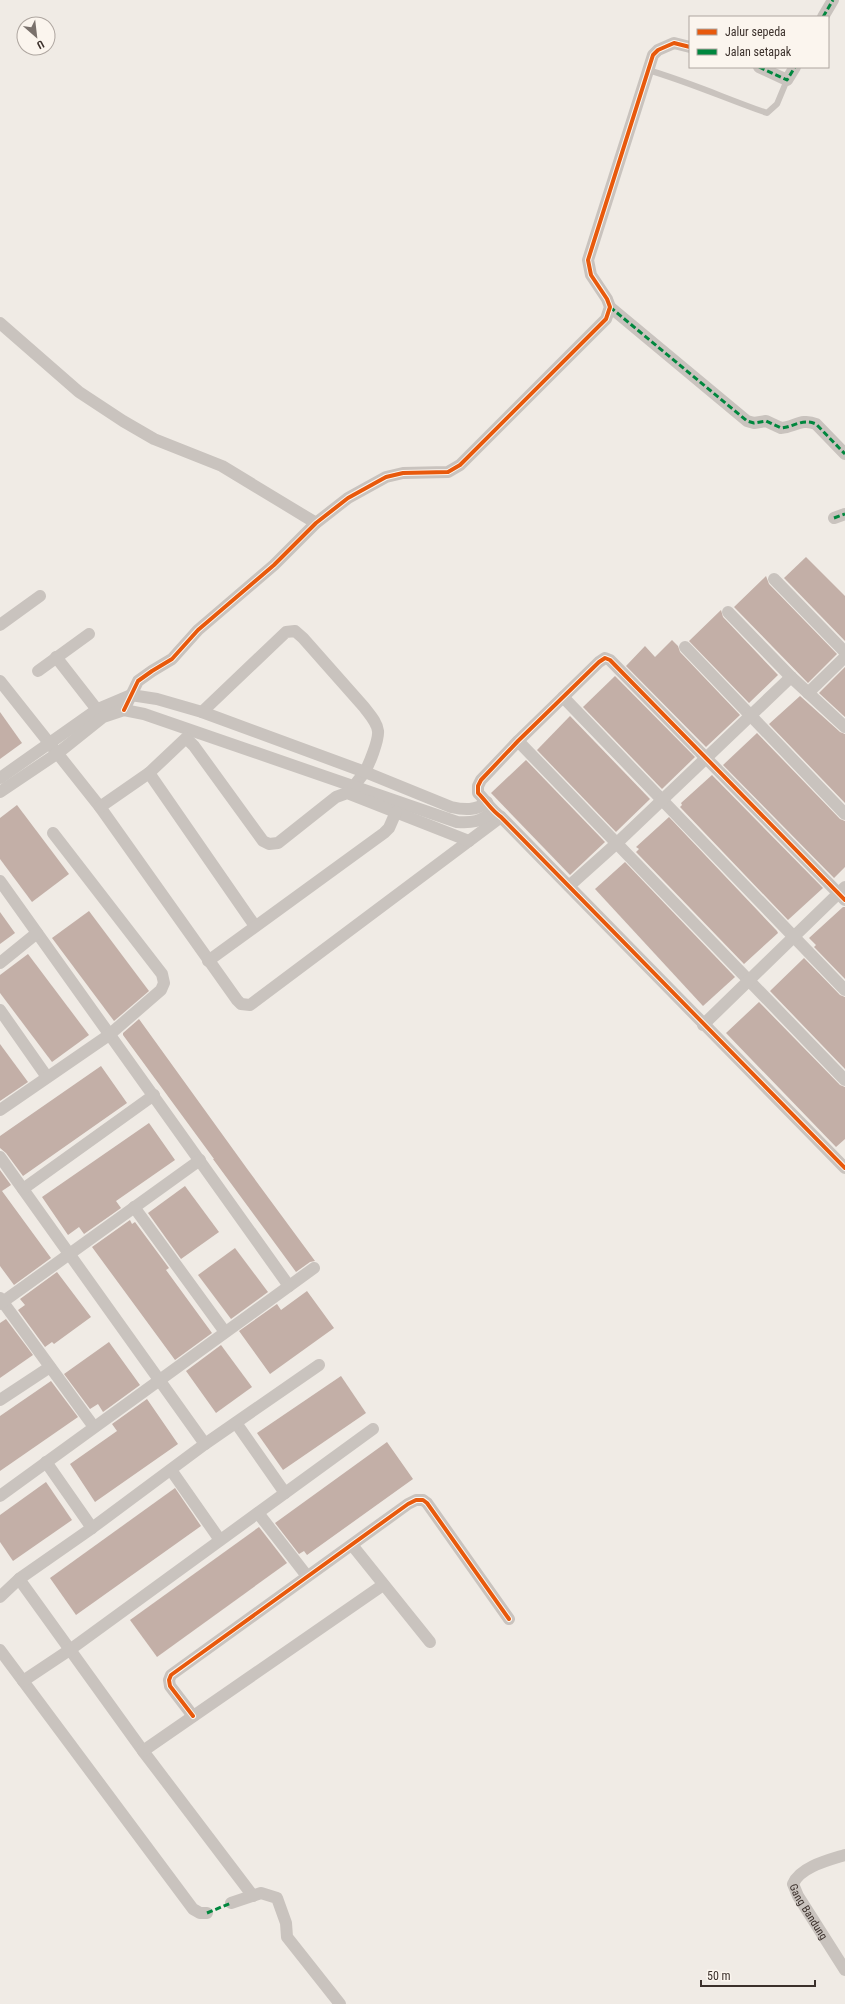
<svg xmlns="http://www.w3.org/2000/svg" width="845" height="2004" viewBox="0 0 845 2004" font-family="'Roboto Condensed',sans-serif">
<rect width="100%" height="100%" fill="#f0ebe5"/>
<g fill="#c3afa7">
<polygon points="806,557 845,596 845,641 784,578"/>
<polygon points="766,576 769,584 837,654 808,683 734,607"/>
<polygon points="721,610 723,617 778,675 749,703 689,641"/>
<polygon points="672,640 678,646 680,652 740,715 706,747 626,666 645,646 655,657"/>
<polygon points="845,667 845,717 819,693"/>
<polygon points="615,676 695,757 662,789 583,707"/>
<polygon points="800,696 840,732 845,734 845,803 769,724"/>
<polygon points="0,712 22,743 0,759"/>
<polygon points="570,716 650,799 616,832 537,750"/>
<polygon points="757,733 840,819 845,821 845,867 834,878 723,765"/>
<polygon points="526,760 605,842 570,875 491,793"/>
<polygon points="712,775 823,888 788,920 680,807 682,805 681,803"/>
<polygon points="17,805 69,874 32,902 0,859 0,818"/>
<polygon points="669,817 777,931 778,933 744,964 636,852 639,849 636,847"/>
<polygon points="625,862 735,977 703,1006 595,889"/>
<polygon points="843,907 845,907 845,979 814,947 816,945 809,938"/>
<polygon points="89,911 149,991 114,1021 52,938"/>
<polygon points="0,912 15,933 0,944"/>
<polygon points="28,954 89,1035 52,1062 0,993 0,975"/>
<polygon points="804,958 840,995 845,997 845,1069 770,991"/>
<polygon points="759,1002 840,1085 845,1087 845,1139 836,1147 726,1033"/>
<polygon points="139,1019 248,1170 315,1261 310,1262 296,1272 213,1159 214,1159 123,1035 123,1033"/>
<polygon points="0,1044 28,1082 0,1101"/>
<polygon points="101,1066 127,1103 23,1176 6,1153 0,1148 0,1136"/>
<polygon points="149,1123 175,1160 116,1201 121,1208 84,1234 79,1227 68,1235 42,1197"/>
<polygon points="0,1170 11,1185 2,1191 51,1258 14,1285 0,1266"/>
<polygon points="185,1186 219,1232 181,1259 148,1213"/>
<polygon points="130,1220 132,1224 135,1222 169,1268 166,1270 212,1333 175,1360 92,1247"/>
<polygon points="235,1248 268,1292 231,1319 198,1275"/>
<polygon points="57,1272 91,1317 54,1344 52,1342 45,1347 18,1310 25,1305 20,1299"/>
<polygon points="307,1291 334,1328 270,1374 239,1331 277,1304 281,1310"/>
<polygon points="6,1319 33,1355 0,1378 0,1323"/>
<polygon points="109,1342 140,1385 103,1412 98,1404 90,1409 64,1374"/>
<polygon points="221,1345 252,1387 216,1413 186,1371"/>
<polygon points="341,1376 366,1413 283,1470 257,1433"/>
<polygon points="51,1381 78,1417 0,1471 0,1416"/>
<polygon points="147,1399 178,1444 95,1502 70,1464 117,1431 112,1424"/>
<polygon points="387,1442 413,1479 307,1555 304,1551 299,1554 275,1523"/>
<polygon points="46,1482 72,1520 13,1561 0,1542 0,1515"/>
<polygon points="175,1488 201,1526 76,1615 50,1578"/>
<polygon points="259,1527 287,1563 157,1657 130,1620"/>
</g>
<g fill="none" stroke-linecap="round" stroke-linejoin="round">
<path stroke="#c9c3be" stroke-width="6" d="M 648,70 C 689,82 727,99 767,113 L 777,104 L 787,80"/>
<g stroke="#c9c3be" stroke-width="12">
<polyline points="823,17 833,0"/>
<polyline points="759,67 787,80 795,67"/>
<path d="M 610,307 L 747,421 L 754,423 L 766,421 L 781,428 C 794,427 802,418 816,424 L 845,454"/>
<polyline points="0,323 79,392 123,421 154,439 222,466 316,523"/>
<polyline points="834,518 845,514"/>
<polyline points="774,579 845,652"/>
<polyline points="728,612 791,677 845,727"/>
<polyline points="0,625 40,596"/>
<polyline points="685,647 845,814"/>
<polyline points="56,657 102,716"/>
<polyline points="38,671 89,634"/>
<polyline points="0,681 100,807 237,1000 241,1004 250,1005 501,817"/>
<polyline points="808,693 845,657"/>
<polyline points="563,697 845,990"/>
<polyline points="124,710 138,681 152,671 172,659 198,630 274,565 316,523 348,498 386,477 403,473 448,472 460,465 606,319 610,307 607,299 591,275 588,260 653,55 658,50 674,43 690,47"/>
<path d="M 202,712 L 286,632 L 295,631 L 303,638 L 364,707 C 369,714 377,722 378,731 C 379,740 369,765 364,773 C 359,780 353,785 352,794"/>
<polyline points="518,741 845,1080"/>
<polyline points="149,773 255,926"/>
<path d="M 0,778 L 98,709 L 131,695 L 157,699 L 202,712 L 365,772 L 451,807 C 464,810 476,811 487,802"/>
<path d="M 0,792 L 58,753 L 103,717 L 124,710 L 144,714 L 457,822 C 471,823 482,822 492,811"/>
<polyline points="100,807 149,773 186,738 194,746 263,841 269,844 278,843 336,797 347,793 469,841"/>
<polyline points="0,881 289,1286"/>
<polyline points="569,886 617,843 791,677"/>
<path d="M 845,900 L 610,660 L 605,658 L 599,662 L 518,741 L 481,780 L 478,786 L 478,793 C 487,802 491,810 501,817 L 845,1168"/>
<polyline points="208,961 384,833 389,828 396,812"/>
<polyline points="0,963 37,933"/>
<polyline points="0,1010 47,1077"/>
<polyline points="703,1025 845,887"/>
<polyline points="0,1110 109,1035 161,990 164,983 162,974 53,833"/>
<polyline points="0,1157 205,1444"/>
<polyline points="23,1189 154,1095"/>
<polyline points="134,1207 225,1332"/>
<polyline points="0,1298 94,1427"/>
<polyline points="0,1304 200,1160"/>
<polyline points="0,1400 50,1367"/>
<polyline points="236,1423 285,1493"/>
<polyline points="46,1462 92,1528"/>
<polyline points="171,1470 220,1540"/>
<polyline points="0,1496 314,1268"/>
<polyline points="258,1513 307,1576"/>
<polyline points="352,1545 430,1642"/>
<polyline points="19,1579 143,1751 253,1896"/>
<polyline points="0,1597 19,1579 92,1528 205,1444 319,1365"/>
<polyline points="0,1650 193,1909 200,1913 207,1913"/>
<polyline points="23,1681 71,1649 373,1429"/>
<polyline points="193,1716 170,1686 169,1680 171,1675 408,1504 416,1500 423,1500 427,1503 509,1619"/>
<polyline points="143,1751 383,1585"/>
<path id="s1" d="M 845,1855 C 829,1860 800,1867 793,1884 L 798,1896 L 845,1970"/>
<polyline points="231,1903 261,1893 277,1898 286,1923 287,1937 340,2004"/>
</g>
<g stroke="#00873e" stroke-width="3" stroke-dasharray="6 3" stroke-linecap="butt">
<polyline points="823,17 833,0"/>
<polyline points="759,67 787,80 795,67"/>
<path d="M 610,307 L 747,421 L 754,423 L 766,421 L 781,428 C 794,427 802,418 816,424 L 845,454"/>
<polyline points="834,518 845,514"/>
<polyline points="207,1913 231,1903"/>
</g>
<g stroke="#fbf5ee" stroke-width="6">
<g id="cycleway">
<polyline points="124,710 138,681 152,671 172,659 198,630 274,565 316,523 348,498 386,477 403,473 448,472 460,465 606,319 610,307 607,299 591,275 588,260 653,55 658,50 674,43 690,47"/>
<path d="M 845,900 L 610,660 L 605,658 L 599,662 L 518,741 L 481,780 L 478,786 L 478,793 C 487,802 491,810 501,817 L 845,1168"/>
<polyline points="193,1716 170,1686 169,1680 171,1675 408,1504 416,1500 423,1500 427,1503 509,1619"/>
</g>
</g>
<use href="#cycleway" stroke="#e8590c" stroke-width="4"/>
</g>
<g text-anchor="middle" stroke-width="4" stroke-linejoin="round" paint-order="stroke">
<g font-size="11" fill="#3b302b" stroke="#fbf5ee">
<text dy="4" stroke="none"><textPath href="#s1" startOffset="93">Gang Bandung</textPath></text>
</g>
</g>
<rect x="689" y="16" width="140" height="52" fill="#fbf5ee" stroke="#aea6a0"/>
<rect x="697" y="29" width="20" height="6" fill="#e8590c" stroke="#aea6a0"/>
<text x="725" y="36" font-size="12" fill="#3b302b">Jalur sepeda</text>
<rect x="697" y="49" width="20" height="6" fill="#00873e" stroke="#aea6a0"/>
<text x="725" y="56" font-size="12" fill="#3b302b">Jalan setapak</text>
<g transform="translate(36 36) rotate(152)"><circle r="19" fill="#fbf5ee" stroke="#aea6a0"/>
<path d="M0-3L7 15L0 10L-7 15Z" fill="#7a716c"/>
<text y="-6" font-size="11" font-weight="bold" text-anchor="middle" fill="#3b302b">U</text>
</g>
<path d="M701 1980v6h114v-6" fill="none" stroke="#3b302b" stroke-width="2"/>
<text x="707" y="1980" font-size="12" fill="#3b302b" stroke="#fbf5ee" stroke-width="3" paint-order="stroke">50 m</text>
</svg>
